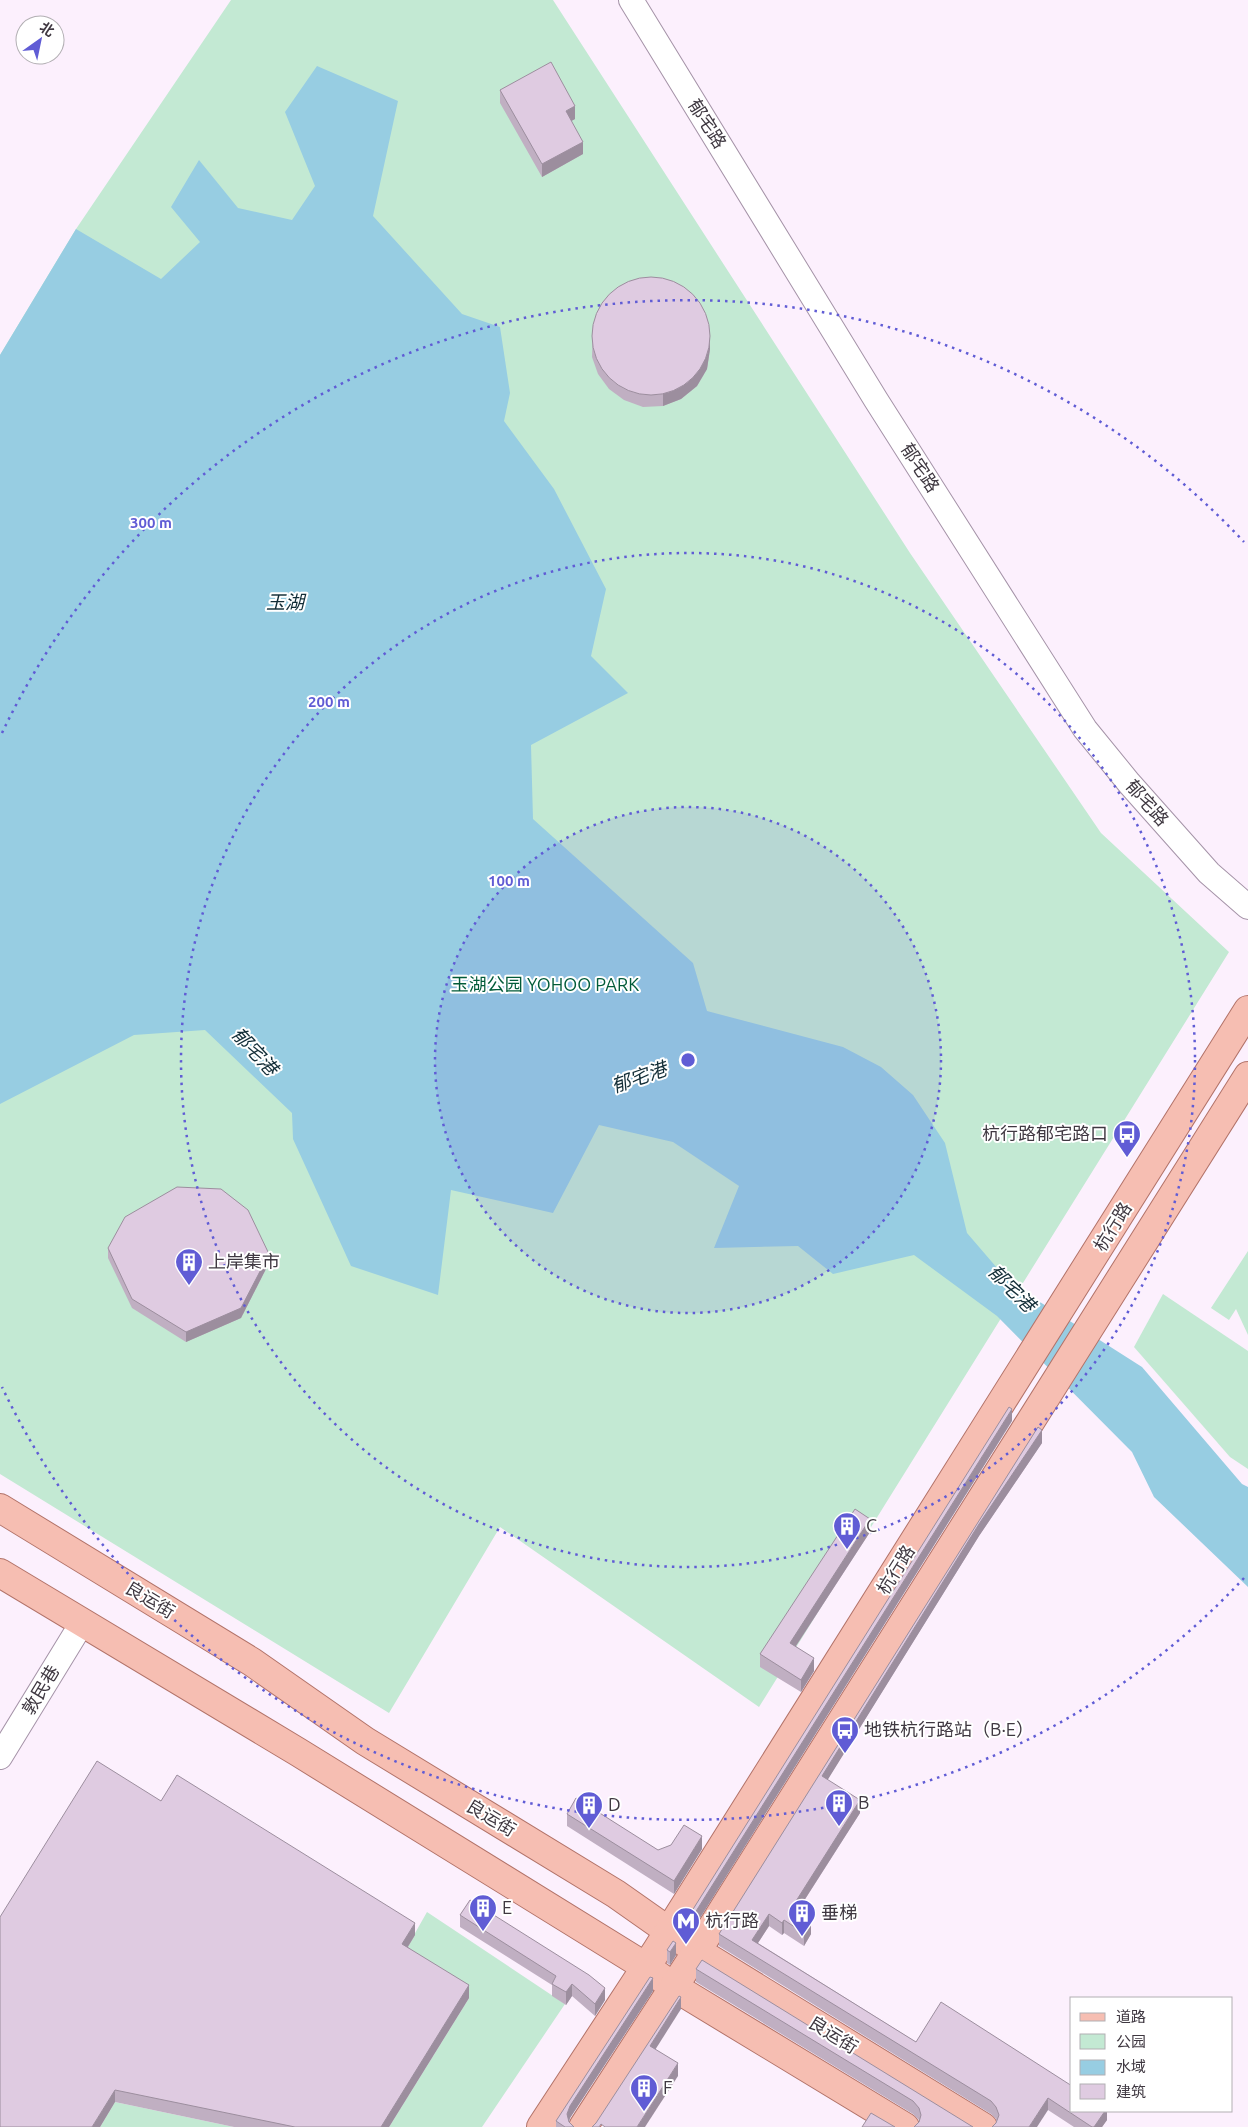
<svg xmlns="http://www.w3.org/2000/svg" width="1248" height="2127" viewBox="0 0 1248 2127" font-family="Ubuntu,'Noto Sans SC',sans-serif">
<rect width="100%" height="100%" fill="#fcf0fd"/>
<g fill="#c3e9d3">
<polygon points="231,0 553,0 910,553 1101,833 1229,952 759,1707 500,1527 389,1713 0,1474 0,355 76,229"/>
<polygon points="1248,1251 1248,1335 1236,1309 1229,1320 1211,1308"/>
<polygon points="1163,1294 1248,1351 1248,1469 1230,1457 1134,1347"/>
<polygon points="427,1912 565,2004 482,2127 389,2127 469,1998 402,1956"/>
<polygon points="115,2102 234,2127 100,2127"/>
</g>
<polygon fill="#97cde2" points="317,66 398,101 373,216 462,314 500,327 510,393 504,421 554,489 606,589 591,656 628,693 531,745 533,819 693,963 707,1011 843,1047 881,1067 913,1095 945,1143 967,1233 1010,1283 1142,1367 1242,1484 1248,1487 1248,1587 1154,1497 1132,1452 997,1316 914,1255 833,1274 798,1246 714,1248 739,1186 673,1142 599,1125 553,1213 451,1190 438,1295 351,1266 293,1139 292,1113 205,1030 134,1035 0,1104 0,355 76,229 161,279 200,242 171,207 199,160 238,208 292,220 315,186 285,112"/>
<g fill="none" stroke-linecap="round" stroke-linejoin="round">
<g stroke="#a593a8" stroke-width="26">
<g id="minor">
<polyline points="631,0 876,400 1085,729 1129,783 1209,873 1248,907"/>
<polyline points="0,1757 82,1623"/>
</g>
</g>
<g stroke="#b27369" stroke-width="30">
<g id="major">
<polyline points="0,1508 252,1662 365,1741 616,1894 697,1951 983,2127"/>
<polyline points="0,1573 298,1752 646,1967 674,1987 905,2127"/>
<polyline points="541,2127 657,1950 1248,1010"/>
<polyline points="583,2127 697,1951 1248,1076"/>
</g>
</g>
<use href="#minor" stroke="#fff" stroke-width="24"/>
<use href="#major" stroke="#f6beb2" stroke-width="28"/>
</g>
<g fill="#c0afc2">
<polygon points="500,90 575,119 571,121 583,154 542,177 500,103"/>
<polygon points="593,325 710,349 707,369 697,386 681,399 663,406 643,407 624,400 609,389 598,374 592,357"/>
<polygon points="108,1248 269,1263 241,1318 186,1342 132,1308 108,1258"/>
<polygon points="1012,1421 693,1929 690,1927 690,1914"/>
<polygon points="1038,1427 1042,1443 979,1536 827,1780 860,1813 797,1912 811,1934 804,1946 784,1933 782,1935 769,1926 758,1943 916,2042 1107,2111 1107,2120 1102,2127 1074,2127 1048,2110 996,2123 996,2119 991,2114 719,1946 719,1934"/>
<polygon points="870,1532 796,1646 814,1671 801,1692 760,1667 760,1654"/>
<polygon points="161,1801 415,1935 408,1947 469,1998 389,2127 234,2127 115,2102 100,2127"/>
<polygon points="567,1814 658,1850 702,1849 674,1894 567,1826"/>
<polygon points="460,1915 605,2000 595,2016 572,1996 566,2005 552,1996 552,1985 460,1927"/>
<polygon points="667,1950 676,1955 670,1965 667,1963"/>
<polygon points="696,1969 973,2127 919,2122 919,2120 913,2114 696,1982"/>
<polygon points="653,1991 570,2118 569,2122 574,2127 556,2127 556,2121"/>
</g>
<g fill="#9c8e9e">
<polygon points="575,106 575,119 566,124 566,111"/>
<polygon points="583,142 583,154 542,177 542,164"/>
<polygon points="710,337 710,349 707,369 697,386 681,399 663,406 663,394"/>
<polygon points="269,1254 269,1263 241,1318 186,1342 186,1332"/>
<polygon points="1012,1409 1012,1421 693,1929 693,1916"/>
<polygon points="1042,1430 1042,1443 979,1536 822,1789 822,1776 979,1524"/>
<polygon points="870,1519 870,1532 790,1655 790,1643"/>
<polygon points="814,1658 814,1671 801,1692 801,1680"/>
<polygon points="860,1800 860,1813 791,1921 791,1909"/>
<polygon points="702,1836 702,1849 674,1894 674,1881"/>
<polygon points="769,1914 769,1926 752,1952 752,1940"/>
<polygon points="784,1920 784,1933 782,1935 782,1923"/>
<polygon points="811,1921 811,1934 804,1946 804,1933"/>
<polygon points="415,1923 415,1935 402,1956 402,1944"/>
<polygon points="676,1943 676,1955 670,1965 670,1952"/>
<polygon points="653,1978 653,1991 570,2118 567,2127 567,2114 570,2106"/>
<polygon points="572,1984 572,1996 566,2005 566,1992"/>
<polygon points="469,1985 469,1998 389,2127 381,2127"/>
<polygon points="605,1988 605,2000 595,2016 595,2004"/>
<polygon points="681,1997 681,2009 650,2058 650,2046"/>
<polygon points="678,2063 678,2076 645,2127 637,2127"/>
<polygon points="115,2090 115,2102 100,2127 92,2127"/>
<polygon points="1048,2098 1048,2110 1037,2127 1029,2127"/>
<polygon points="1105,2111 1107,2111 1107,2120 1102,2127 1094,2127"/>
</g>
<g fill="#dfcbe1" stroke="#9c8e9e">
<polygon points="551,62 575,106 566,111 583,142 542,164 500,90"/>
<circle cx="651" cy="336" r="59"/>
<polygon points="177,1187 221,1189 248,1210 269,1254 241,1308 186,1332 132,1299 108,1248 125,1217"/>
<polygon points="1009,1407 1012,1409 693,1916 690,1914"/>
<polygon points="1038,1427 1042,1430 979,1524 822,1776 860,1800 791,1909 811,1921 804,1933 784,1920 782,1923 769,1914 752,1940 916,2042 941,2002 1072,2086 1072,2111 1105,2111 1094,2127 1092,2127 1048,2098 1029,2127 992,2127 996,2123 999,2115 996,2107 991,2101 719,1934"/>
<polygon points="855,1509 870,1519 790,1643 814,1658 801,1680 760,1654"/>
<polygon points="97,1761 161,1801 177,1775 415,1923 402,1944 469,1985 381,2127 295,2127 115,2090 92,2127 0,2127 0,1917"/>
<polygon points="576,1798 658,1850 671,1845 684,1825 702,1836 674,1881 567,1814"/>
<polygon points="470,1900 589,1975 605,1988 595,2004 572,1984 566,1992 552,1984 556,1976 460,1915"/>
<polygon points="673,1941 676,1943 670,1952 667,1950"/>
<polygon points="702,1960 973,2127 914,2127 919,2122 921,2115 919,2108 913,2101 696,1969"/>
<polygon points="650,1977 653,1978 570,2106 567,2114 569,2122 574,2127 565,2127 556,2121"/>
<polygon points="679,1996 681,1997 650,2046 678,2063 637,2127 605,2127 601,2124 599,2127 592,2127 596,2123"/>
<polygon points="871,2113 895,2127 862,2127"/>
</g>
<circle cx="688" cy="1060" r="253" fill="#605cd5" fill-opacity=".12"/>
<g fill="none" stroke="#605cd5" stroke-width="2.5" stroke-dasharray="2.5 5">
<circle cx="688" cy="1060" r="253"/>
<circle cx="688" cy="1060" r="507"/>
<path d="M1244 1578A760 760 0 0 1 2 1387M2 733A760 760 0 0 1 1244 542"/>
</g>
<defs>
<g id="bus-pin" transform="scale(1.4375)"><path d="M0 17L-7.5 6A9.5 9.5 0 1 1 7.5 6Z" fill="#605cd5" stroke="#fff"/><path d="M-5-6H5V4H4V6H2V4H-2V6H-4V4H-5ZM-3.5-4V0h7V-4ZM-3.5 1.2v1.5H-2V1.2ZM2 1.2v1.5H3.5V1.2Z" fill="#fff"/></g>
<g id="building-pin" transform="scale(1.4375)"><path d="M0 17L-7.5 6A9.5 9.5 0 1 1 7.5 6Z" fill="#605cd5" stroke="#fff"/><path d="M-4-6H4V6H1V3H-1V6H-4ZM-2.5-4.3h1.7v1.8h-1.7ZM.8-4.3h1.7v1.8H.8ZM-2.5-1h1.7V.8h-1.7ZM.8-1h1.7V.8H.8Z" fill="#fff"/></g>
<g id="metro-pin" transform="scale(1.4375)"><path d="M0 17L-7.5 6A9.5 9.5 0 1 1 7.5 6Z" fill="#605cd5" stroke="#fff"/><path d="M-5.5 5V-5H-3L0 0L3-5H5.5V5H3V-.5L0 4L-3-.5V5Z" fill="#fff"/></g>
</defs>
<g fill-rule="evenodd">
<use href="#bus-pin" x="1127" y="1134"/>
<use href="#building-pin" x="189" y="1262"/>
<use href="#building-pin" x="847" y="1526"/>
<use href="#bus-pin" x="845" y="1730"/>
<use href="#building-pin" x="839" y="1803"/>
<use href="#building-pin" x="589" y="1805"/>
<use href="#building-pin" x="483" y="1908"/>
<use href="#building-pin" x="802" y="1913"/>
<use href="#metro-pin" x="686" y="1921"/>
<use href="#building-pin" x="644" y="2088"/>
</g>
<g text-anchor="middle" stroke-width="4" stroke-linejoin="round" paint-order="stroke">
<g font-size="18" fill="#3f3841" stroke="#fff">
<text transform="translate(707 124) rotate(58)" y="6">郁宅路</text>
<text transform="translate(920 468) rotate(57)" y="6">郁宅路</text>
<text transform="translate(1147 803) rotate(49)" y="6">郁宅路</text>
<text transform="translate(1113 1227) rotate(-58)" y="6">杭行路</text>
<text transform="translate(896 1570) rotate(-58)" y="6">杭行路</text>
<text transform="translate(150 1600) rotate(31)" y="6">良运街</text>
<text transform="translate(41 1690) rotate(-59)" y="6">敦民巷</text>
<text transform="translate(491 1818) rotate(31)" y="6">良运街</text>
<text transform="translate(833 2035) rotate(32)" y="6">良运街</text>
</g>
<g font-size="18" fill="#025b39" stroke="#fff">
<text x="545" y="991">玉湖公园 YOHOO PARK</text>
</g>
<g font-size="18" fill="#3f3841" stroke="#fff" text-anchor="start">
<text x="1108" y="1140" text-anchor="end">杭行路郁宅路口</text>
<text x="208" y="1268">上岸集市</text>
<text x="866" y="1532">C</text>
<text x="864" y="1736">地铁杭行路站（B·E）</text>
<text x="858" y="1809">B</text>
<text x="608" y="1811">D</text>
<text x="502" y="1914">E</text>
<text x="821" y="1919">垂梯</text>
<text x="705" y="1927">杭行路</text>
<text x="663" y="2094">F</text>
</g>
<g font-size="19" font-style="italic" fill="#122d37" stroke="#fff">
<text x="285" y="609">玉湖</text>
<text transform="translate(255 1051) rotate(47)" y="7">郁宅港</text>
<text transform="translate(639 1077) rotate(-19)" y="7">郁宅港</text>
<text transform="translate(1012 1288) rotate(45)" y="7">郁宅港</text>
</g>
</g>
<circle cx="688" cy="1060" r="8" fill="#605cd5" stroke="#fff" stroke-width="2.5"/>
<g font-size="15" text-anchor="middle" font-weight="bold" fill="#605cd5" stroke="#fff" stroke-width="4" stroke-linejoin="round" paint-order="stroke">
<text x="151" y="528">300 m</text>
<text x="329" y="707">200 m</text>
<text x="509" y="886">100 m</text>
</g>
<rect x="1070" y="1997" width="162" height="115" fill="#ffffff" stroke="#b2afb3"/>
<rect x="1080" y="2013" width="25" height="8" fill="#f6beb2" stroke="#b2afb3"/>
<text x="1116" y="2022" font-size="15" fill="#3f3841">道路</text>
<rect x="1080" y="2034" width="25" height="15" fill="#c3e9d3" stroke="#b2afb3"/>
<text x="1116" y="2047" font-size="15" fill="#3f3841">公园</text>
<rect x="1080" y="2060" width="25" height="15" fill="#97cde2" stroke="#b2afb3"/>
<text x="1116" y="2072" font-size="15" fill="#3f3841">水域</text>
<rect x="1080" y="2084" width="25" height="15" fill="#dfcbe1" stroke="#b2afb3"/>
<text x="1116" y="2097" font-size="15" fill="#3f3841">建筑</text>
<g transform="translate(40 40) rotate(33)"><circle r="24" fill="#ffffff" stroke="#b2afb3"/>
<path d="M0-4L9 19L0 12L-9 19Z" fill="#605cd5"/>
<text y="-8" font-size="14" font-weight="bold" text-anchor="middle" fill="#3f3841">北</text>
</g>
</svg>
